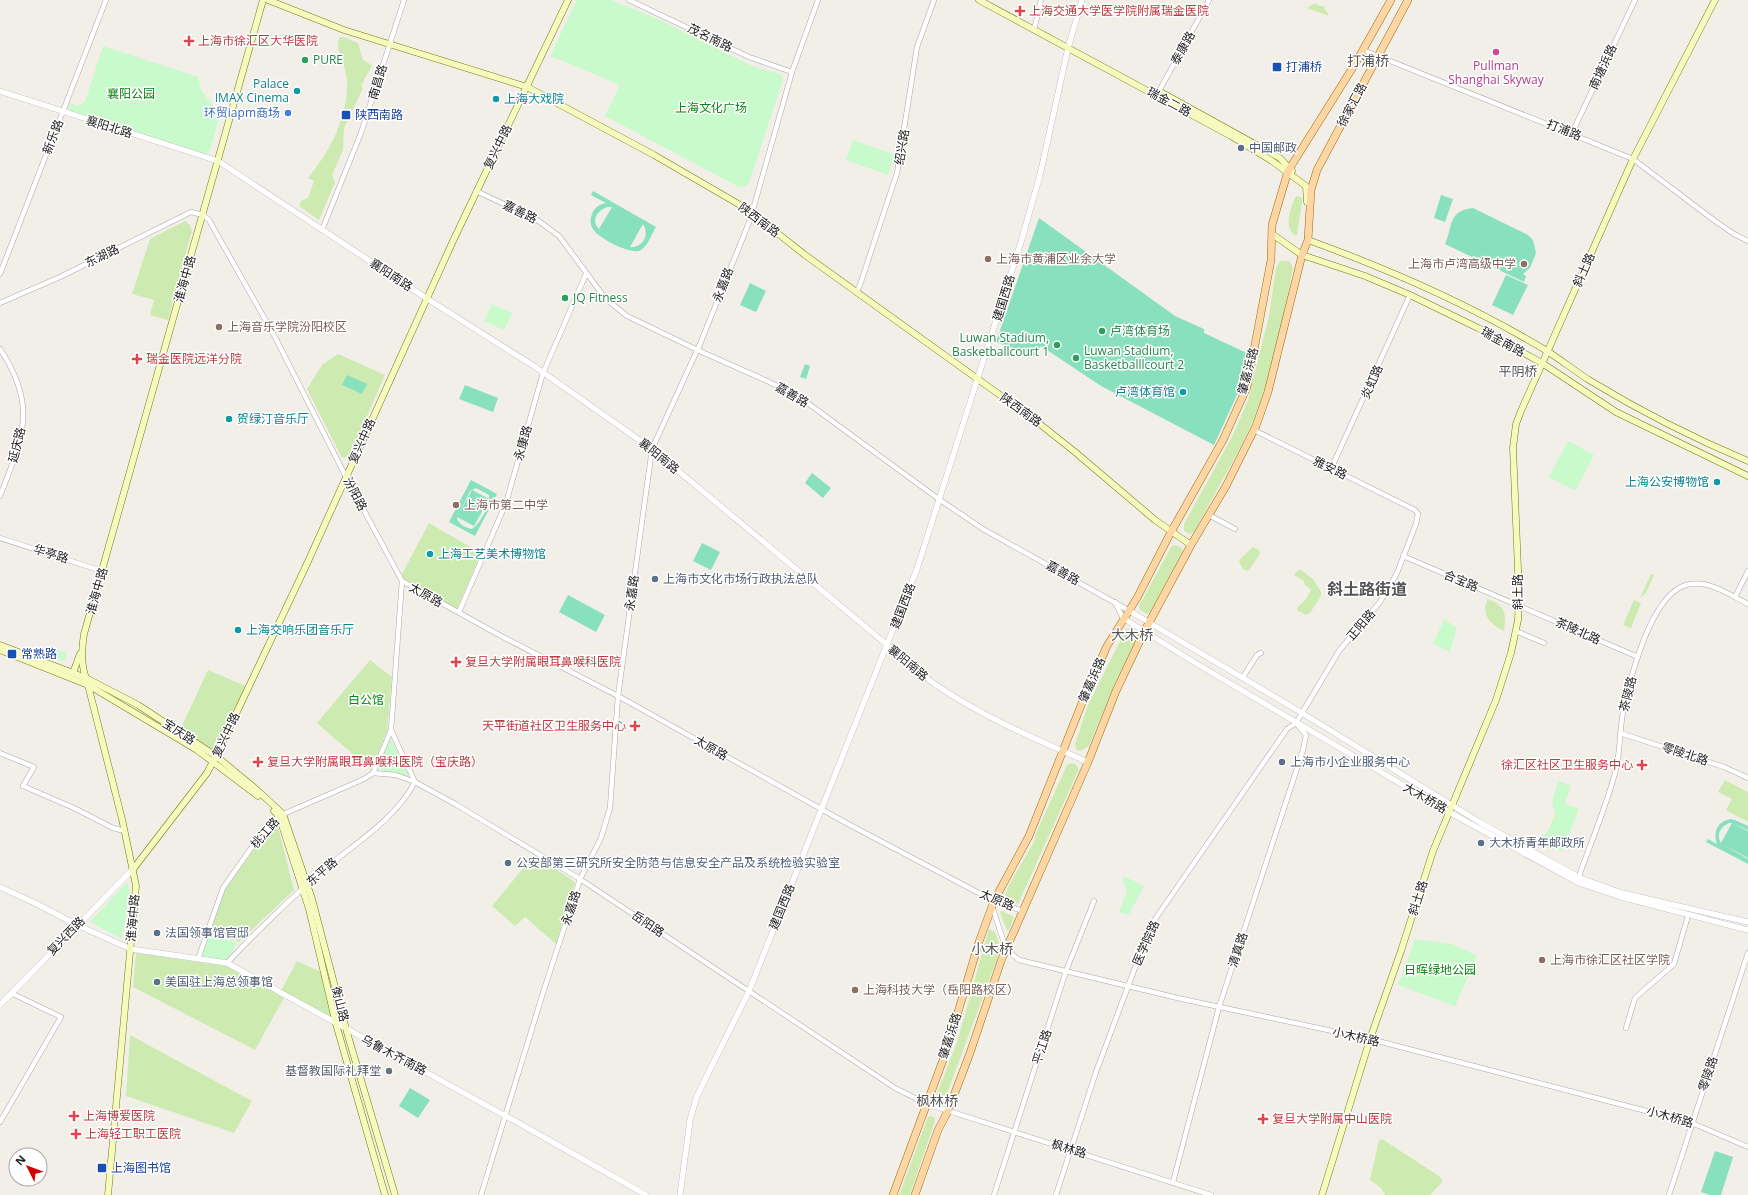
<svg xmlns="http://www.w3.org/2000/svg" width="1748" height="1195" viewBox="0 0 1748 1195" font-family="'Open Sans','Noto Sans SC',sans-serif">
<rect width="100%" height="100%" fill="#f2efe9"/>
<g fill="#cdebb0">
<polygon points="1315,3 1320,6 1323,6 1329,16 1307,8"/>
<path d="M 340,37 L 343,37 L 358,43 L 363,60 L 372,65 L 361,86 L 363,88 L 344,128 L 343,150 L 332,175 L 335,182 L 319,220 L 299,206 L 301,201 L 308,198 L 314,181 L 308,178 C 328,154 346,121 347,88 C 347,83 347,78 346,73 C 344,62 334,47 340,37 Z"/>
<path d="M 1297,196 L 1302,198 L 1302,202 L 1297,235 L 1294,235 C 1292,233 1290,230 1289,227 C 1287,221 1292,199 1297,196 Z"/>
<polygon points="185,221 190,225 192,231 168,320 150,315 154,300 132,294 150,239"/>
<polygon points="1280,261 1289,261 1293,267 1283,318 1280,329 1280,339 1265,397 1241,446 1194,532 1190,534 1184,531 1184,524 1233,435 1248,400 1269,316 1276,268"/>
<polygon points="338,354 385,375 350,455 344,458 341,456 307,389 322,365"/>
<polygon points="429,523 481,553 457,609 403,579 401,576"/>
<polygon points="1175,545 1182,548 1183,552 1150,612 1147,614 1140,610 1139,606 1171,547"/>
<polygon points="1253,547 1259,550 1260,554 1249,570 1246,571 1243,569 1239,562 1241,558"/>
<polygon points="1298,570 1301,570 1313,579 1321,592 1321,596 1310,613 1306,615 1297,610 1297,608 1306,599 1311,590 1304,584 1304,581 1294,575"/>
<polygon points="1651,574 1654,575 1646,593 1640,598"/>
<path d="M 1488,599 C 1506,606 1506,613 1504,631 C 1490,624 1480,614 1488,599 Z"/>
<polygon points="1634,600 1641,603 1631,628 1623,625"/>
<polygon points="1130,628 1139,635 1115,683 1089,746 1080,751 1076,749 1075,744 1088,705 1126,629"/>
<polygon points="370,660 392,677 387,731 371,770 317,723"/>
<polygon points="208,670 246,686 214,752 181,728"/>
<path d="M 1072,763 L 1076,765 L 1079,769 L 1018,904 C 1012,905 1007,903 1004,898 L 1008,887 L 1035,840 L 1036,833 L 1067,765 Z"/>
<polygon points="1725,780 1748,792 1748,822 1726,810 1732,799 1718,792"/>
<polygon points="277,823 294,890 239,942 210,932 226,888 260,842"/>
<polygon points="534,855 575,882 556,944 525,917 515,926 492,906"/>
<polygon points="1002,911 1014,917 1009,930 1007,931 1000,912"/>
<polygon points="989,929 995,932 1000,947 998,956 945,1099 942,1100 937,1099 936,1096 957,1042"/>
<polygon points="136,953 226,966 284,998 255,1050 133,987"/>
<polygon points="297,961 321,972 333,1020 281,991"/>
<polygon points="130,1035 252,1101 234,1133 126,1096"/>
<polygon points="931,1116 935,1118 935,1121 910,1195 899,1195 928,1117"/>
<polygon points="1382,1139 1439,1176 1443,1181 1430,1195 1385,1195 1381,1188 1370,1180 1379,1140"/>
</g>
<g fill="#c8facc">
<polygon points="577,0 611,0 658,19 752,66 782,75 783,80 749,183 745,187 739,187 605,116 620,85 550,56"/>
<polygon points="103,46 198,77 201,90 220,115 209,153 204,154 69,113 68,109 70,103 77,106 85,102"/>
<polygon points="853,140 895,155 888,175 846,160"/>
<polygon points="492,304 512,313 504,330 484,321"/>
<polygon points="1568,441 1594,455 1577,488 1574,490 1549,477"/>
<polygon points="1444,619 1457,628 1450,652 1433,644"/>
<polygon points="56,650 65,652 67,655 64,661 54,658 52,655"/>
<polygon points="390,737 409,777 377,769"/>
<polygon points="1558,781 1571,785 1565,804 1579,809 1562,852 1541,839 1548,831 1555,814 1552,803"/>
<polygon points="1124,876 1144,886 1129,914 1124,914 1119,912 1127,891 1123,881"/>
<polygon points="127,882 130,890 122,939 90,922"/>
<polygon points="210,934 237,943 227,960 202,957"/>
<polygon points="1415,939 1452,944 1477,956 1455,1006 1398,985"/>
</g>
<g fill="#88e0be" fill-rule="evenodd">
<path d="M 593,191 L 656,227 C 652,233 648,246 641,250 C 632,256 598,238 593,229 C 590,224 590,219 592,214 C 595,207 600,204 606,203 L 591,195 ZM 607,207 L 612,207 L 599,229 C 591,220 597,211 607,207 ZM 643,224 C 650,235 643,248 630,247 Z"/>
<polygon points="1441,195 1453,199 1445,222 1434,218"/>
<path d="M 1473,208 L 1528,235 L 1533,240 L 1536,253 L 1530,268 L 1523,274 L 1526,276 L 1524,282 L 1445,244 C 1453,227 1447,211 1473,208 Z"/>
<polygon points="1039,218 1175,316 1204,329 1204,333 1249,354 1241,386 1214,445 1101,386 1041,346 1034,356 996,342"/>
<polygon points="1506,275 1528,285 1513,315 1492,305"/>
<polygon points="750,283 766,291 756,312 740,305"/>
<polygon points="805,364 810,366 806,379 800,377"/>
<polygon points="347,375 367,384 362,394 342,385"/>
<polygon points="465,385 498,398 493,412 459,399"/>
<polygon points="812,473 831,488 823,498 805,483"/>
<path d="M 471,480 L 497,494 L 475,536 L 449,522 ZM 476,488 L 489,495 C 491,504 480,524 472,529 C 466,528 458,524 457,518 L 470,491 Z"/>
<polygon points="472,490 489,499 474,526 457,517"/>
<polygon points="702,543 720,552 711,570 693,561"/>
<polygon points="568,595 605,615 596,632 559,612"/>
<path d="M 1730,819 L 1735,820 L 1748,826 L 1748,830 L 1734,824 L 1748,831 L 1748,858 L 1723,845 L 1748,859 L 1748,864 L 1706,842 L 1708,839 L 1717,844 C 1713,832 1717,822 1730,819 ZM 1729,823 L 1732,823 L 1721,843 C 1716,835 1720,827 1729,823 Z"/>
<polygon points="410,1088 430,1100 418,1118 399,1106"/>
<polygon points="1715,1151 1733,1157 1721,1195 1710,1195 1701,1192"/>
</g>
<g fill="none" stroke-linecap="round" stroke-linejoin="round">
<g stroke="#a9a9a9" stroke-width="5.5">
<g id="minor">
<polyline points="629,0 749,57 792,72"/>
<polyline points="1034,30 1041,0"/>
<polyline points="1363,50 1633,159 1715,221 1734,234 1748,241"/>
<polyline points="1159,91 1209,0"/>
<polyline points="1572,133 1635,0"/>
<polyline points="476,191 536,219 559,236 605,298 627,316 704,353 765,380 798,396 940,500 983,529 1128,610"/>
<polyline points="322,230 361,133 404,0"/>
<polyline points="0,274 106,0"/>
<polyline points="857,291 860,285 897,173 917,47 934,0"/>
<polyline points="0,303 60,277 191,212 203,215 209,220 275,337 346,477 402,581 391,730 373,773"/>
<path d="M 0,349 C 38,406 23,437 0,496"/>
<polyline points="1331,469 1410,295"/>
<polyline points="1209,515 1235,529"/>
<polyline points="0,538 102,571"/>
<polyline points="1403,556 1638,657"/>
<polyline points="402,581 501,636 618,696 850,825 994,901 1023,911"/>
<polyline points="1735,597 1748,571"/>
<polyline points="1115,602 1123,618"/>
<polyline points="459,612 506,503 543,373 586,274"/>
<polyline points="1516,631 1544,643"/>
<polyline points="1243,677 1257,655 1261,653"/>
<polyline points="391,730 415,782"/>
<polyline points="1620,733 1724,767 1748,778"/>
<polyline points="0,753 34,767 23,786 74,808 113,828 125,831"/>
<path d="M 1580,880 L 1580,873 C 1592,840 1606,807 1615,773 C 1621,752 1619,728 1624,707 C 1631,675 1650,602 1681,587 C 1704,576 1728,594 1748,604"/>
<polyline points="992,906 1006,949 1019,960 1182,999 1370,1039 1493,1071 1692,1123 1748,1147"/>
<polyline points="198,959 223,888 257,840 279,816 364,779 373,773 396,775 415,782 457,805 580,879 895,1088 927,1104 1211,1195"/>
<path d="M 227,963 C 257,931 288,901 321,872 C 354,844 394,821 415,782"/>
<polyline points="1626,1028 1635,998 1674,964 1687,919"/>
<polyline points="0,1122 61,1017 11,993"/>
<polyline points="1173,1182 1219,1007 1303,750 1306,735 1296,723"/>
<polyline points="481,1195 542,996 580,879 601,838 610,808 618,696 652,449 700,344 750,220 792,72 818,0"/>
<polyline points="994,1195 1066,971 1094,901"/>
<polyline points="1056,1195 1096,1072 1151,925 1287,729 1296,723 1339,651 1380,602 1388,589 1397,573 1416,524 1418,514 1415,510 1254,430"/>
<polyline points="1669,1195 1748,953"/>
</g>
</g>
<g stroke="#a9a9a9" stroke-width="6">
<g id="tertiary">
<path d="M 0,91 L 218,161 L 426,298 L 534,366 L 652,449 L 933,683 C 981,716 1035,739 1088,762"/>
<polyline points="1128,610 1302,713 1481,823 1580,878 1622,893 1748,922"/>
<polyline points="1123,618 1197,664 1449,812 1579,883 1621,897 1748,930"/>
<polyline points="0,887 35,903 77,925 131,949 227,963 524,1126 646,1195"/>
<polyline points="0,1005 134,868"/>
<polyline points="680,1195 690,1120 697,1096 749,991 917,569 1021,242 1040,175 1068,48 1082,0"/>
</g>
</g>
<g stroke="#707d05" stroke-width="7">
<g id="secondary">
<polyline points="268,0 344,30 527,87 654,155 747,209 805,255 1036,421 1075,452 1155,520 1191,545"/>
<polyline points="979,0 1231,136 1272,161 1306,186 1307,202"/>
<polyline points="1157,96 1159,91 1280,158 1292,171"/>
<polyline points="1272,234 1302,255 1365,276 1410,295 1478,328 1542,363 1616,412 1748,476"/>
<path d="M 1308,237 L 1308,240 C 1391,270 1471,305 1547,351 C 1561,360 1575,371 1589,380 C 1640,411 1693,438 1748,461"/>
<polyline points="0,645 86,678 138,705 216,756 257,790 283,814 312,899 346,1029 395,1195"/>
<polyline points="0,650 88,685 197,750 258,796"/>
<polyline points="73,673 80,654"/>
<polyline points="274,811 279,816 309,909 336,1024 385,1195"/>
<polyline points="134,868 207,773 216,756 305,568 453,241 568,0"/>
<path d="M 108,1195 L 136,886 L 122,819 L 88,685 C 81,665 81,655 84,634 L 263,0"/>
<polyline points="1322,1195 1370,1039 1401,951 1433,851 1496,700 1511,653 1518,620 1519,594 1513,448 1516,424 1521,411 1633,159 1715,0"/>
</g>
</g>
<g stroke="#a06b00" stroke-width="8">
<g id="primary">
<polyline points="893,1195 946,1052 979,942 994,901 1029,836 1086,693 1107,646 1137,598 1171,532 1223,440 1247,387 1271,260 1272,225 1288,171 1355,64 1391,0"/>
<polyline points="915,1195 938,1130 948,1111 970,1053 1001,961 1088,762 1116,691 1144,632 1191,545 1226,486 1256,426 1268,392 1302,255 1308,240 1311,190 1317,170 1408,0"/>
</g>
</g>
<use href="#minor" stroke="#fff" stroke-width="4.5"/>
<use href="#tertiary" stroke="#fff" stroke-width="5.5"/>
<use href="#secondary" stroke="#f7fabf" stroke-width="6"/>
<use href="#primary" stroke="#fcd6a4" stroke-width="7"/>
</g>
<g fill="#e0444e" stroke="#fff" stroke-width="1.5">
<path d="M1018 5h4v4h4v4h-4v4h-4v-4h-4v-4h4z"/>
<path d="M187 35h4v4h4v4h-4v4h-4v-4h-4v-4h4z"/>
<path d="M135 353h4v4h4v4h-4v4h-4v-4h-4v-4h4z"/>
<path d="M454 656h4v4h4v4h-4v4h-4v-4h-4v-4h4z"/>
<path d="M633 720h4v4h4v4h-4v4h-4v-4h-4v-4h4z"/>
<path d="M256 756h4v4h4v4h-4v4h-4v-4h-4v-4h4z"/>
<path d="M1640 759h4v4h4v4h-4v4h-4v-4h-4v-4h4z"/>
<path d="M72 1110h4v4h4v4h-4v4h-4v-4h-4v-4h4z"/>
<path d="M1261 1113h4v4h4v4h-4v4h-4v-4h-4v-4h4z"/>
<path d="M74 1128h4v4h4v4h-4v4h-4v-4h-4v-4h4z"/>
</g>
<circle fill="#d1479c" stroke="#fff" stroke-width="1.5" cx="1496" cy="52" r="4"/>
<g fill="#2e9e5b" stroke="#fff" stroke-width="1.5">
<circle cx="305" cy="60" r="4"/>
<circle cx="565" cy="298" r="4"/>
<circle cx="1102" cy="331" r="4"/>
<circle cx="1057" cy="345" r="4"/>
<circle cx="1076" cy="358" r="4"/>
</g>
<g fill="#1a4fb4" stroke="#fff" stroke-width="1.5">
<rect x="1272" y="62" width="10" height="10" rx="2"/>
<rect x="341" y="110" width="10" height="10" rx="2"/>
<rect x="7" y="649" width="10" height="10" rx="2"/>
<rect x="97" y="1163" width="10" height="10" rx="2"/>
</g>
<g fill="#0f9aa8" stroke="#fff" stroke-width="1.5">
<circle cx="297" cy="91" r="4"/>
<circle cx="496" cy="99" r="4"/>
<circle cx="1183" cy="392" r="4"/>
<circle cx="229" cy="419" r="4"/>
<circle cx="1717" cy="482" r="4"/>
<circle cx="430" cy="554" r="4"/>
<circle cx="238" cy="630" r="4"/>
</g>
<circle fill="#3f7fe0" stroke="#fff" stroke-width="1.5" cx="288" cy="113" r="4"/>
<g fill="#5c6f8a" stroke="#fff" stroke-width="1.5">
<circle cx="1241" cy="148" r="4"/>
<circle cx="655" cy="579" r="4"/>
<circle cx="1282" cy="762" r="4"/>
<circle cx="1481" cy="843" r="4"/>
<circle cx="508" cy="863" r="4"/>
<circle cx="157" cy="933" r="4"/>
<circle cx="157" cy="982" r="4"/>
</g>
<g fill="#8d6e63" stroke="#fff" stroke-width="1.5">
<circle cx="988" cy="259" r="4"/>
<circle cx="1524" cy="264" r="4"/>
<circle cx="219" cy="327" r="4"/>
<circle cx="456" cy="505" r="4"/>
<circle cx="1542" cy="960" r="4"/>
<circle cx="855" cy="990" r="4"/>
</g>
<circle fill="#6b7280" stroke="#fff" stroke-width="1.5" cx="389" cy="1071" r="4"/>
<g text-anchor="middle" stroke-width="3" stroke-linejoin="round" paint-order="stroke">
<g font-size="12" fill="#be3a42" stroke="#fff" text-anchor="start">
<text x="1029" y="15">上海交通大学医学院附属瑞金医院</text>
<text x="198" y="45">上海市徐汇区大华医院</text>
<text x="146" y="363">瑞金医院远洋分院</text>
<text x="465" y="666">复旦大学附属眼耳鼻喉科医院</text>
<text x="626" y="730" text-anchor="end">天平街道社区卫生服务中心</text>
<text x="267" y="766">复旦大学附属眼耳鼻喉科医院（宝庆路）</text>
<text x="1633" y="769" text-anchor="end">徐汇区社区卫生服务中心</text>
<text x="83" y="1120">上海博爱医院</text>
<text x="1272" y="1123">复旦大学附属中山医院</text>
<text x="85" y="1138">上海轻工职工医院</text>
</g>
<g font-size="12" fill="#222" stroke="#fff">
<text transform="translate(710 38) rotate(26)" y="4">茂名南路</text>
<text transform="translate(1183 48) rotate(-61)" y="4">泰康路</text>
<text transform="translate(1603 67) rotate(-65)" y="4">南塘浜路</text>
<text transform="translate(378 82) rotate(-73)" y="4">南昌路</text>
<text transform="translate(1169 102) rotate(28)" y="4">瑞金二路</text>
<text transform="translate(1352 105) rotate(-62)" y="4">徐家汇路</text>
<text transform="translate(109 127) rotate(17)" y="4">襄阳北路</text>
<text transform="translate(1564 130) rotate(21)" y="4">打浦路</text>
<text transform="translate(53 137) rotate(-69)" y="4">新乐路</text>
<text transform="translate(498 147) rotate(-64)" y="4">复兴中路</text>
<text transform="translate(902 147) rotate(-81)" y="4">绍兴路</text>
<text transform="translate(520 212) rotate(26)" y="4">嘉善路</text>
<text transform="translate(759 220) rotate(37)" y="4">陕西南路</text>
<text transform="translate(102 256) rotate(-26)" y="4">东湖路</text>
<text transform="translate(1584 270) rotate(-66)" y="4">斜土路</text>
<text transform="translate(391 275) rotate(33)" y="4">襄阳南路</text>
<text transform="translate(185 279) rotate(-74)" y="4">淮海中路</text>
<text transform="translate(723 285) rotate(-69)" y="4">永嘉路</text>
<text transform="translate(1004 298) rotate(-73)" y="4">建国西路</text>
<text transform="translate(1503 342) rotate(29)" y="4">瑞金南路</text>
<text transform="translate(1248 371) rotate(-75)" y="4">肇嘉浜路</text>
<text transform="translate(1372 382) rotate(-66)" y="4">炎虹路</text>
<text transform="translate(792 395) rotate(30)" y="4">嘉善路</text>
<text transform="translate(1021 410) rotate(36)" y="4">陕西南路</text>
<text transform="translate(362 441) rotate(-66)" y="4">复兴中路</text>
<text transform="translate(523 443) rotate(-74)" y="4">永康路</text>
<text transform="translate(17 445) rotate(-76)" y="4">延庆路</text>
<text transform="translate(659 456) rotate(39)" y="4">襄阳南路</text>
<text transform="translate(1330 468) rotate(26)" y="4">雅安路</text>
<text transform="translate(355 494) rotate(62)" y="4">汾阳路</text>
<text transform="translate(51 554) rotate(17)" y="4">华亭路</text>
<text transform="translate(1063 573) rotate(29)" y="4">嘉善路</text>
<text transform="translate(1461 581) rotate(23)" y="4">合宝路</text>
<text transform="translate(97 591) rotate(-74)" y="4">淮海中路</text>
<text transform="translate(1518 592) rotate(-90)" y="4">斜土路</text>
<text transform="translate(632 593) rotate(-82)" y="4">永嘉路</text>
<text transform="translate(426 595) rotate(29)" y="4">太原路</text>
<text transform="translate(903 606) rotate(-69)" y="4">建国西路</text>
<text transform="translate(1361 625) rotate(-49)" y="4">正阳路</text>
<text transform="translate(1578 631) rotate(24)" y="4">茶陵北路</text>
<text transform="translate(908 663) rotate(40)" y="4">襄阳南路</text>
<text transform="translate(1092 680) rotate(-66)" y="4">肇嘉浜路</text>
<text transform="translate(1628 694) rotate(-76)" y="4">茶陵路</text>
<text transform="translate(179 732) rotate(33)" y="4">宝庆路</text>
<text transform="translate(226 735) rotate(-65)" y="4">复兴中路</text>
<text transform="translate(711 748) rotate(30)" y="4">太原路</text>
<text transform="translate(1685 754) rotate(18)" y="4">零陵北路</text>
<text transform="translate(1425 798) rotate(30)" y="4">大木桥路</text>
<text transform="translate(265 833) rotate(-49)" y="4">桃江路</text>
<text transform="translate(322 872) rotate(-41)" y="4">东平路</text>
<text transform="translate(1418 898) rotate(-72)" y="4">斜土路</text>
<text transform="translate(997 900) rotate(23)" y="4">太原路</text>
<text transform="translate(782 907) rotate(-68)" y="4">建国西路</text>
<text transform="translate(571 908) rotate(-72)" y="4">永嘉路</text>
<text transform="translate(133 918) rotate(-85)" y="4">淮海中路</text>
<text transform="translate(648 924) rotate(34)" y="4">岳阳路</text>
<text transform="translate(66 936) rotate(-46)" y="4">复兴西路</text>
<text transform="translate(1146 943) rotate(-66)" y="4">医学院路</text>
<text transform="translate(1238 950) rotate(-72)" y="4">清真路</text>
<text transform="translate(340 1004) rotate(76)" y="4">衡山路</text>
<text transform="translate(950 1036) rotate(-72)" y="4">肇嘉浜路</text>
<text transform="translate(1356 1037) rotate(13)" y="4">小木桥路</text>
<text transform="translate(1042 1047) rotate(-72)" y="4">平江路</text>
<text transform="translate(394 1055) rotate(28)" y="4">乌鲁木齐南路</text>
<text transform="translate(1708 1074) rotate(-72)" y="4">零陵路</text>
<text transform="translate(1670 1117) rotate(16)" y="4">小木桥路</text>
<text transform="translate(1069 1149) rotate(17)" y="4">枫林路</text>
</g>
<g font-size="12" fill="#27864d" stroke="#fff" text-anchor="start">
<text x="313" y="64">PURE</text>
<text x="573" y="302">JQ Fitness</text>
<text x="1110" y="335">卢湾体育场</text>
<text x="1049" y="342" text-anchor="end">Luwan Stadium,<tspan x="1049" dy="14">Basketballcourt 1</tspan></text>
<text x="1084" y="355">Luwan Stadium,<tspan x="1084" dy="14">Basketballlcourt 2</tspan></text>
</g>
<g font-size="12" fill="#b23c85" stroke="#fff">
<text x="1496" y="70">Pullman<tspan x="1496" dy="14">Shanghai Skyway</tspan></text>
</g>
<g font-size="12" fill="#164399" stroke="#fff" text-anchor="start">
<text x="1286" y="71">打浦桥</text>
<text x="355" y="119">陕西南路</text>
<text x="21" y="658">常熟路</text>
<text x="111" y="1172">上海图书馆</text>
</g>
<g font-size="12" fill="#0d838f" stroke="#fff" text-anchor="start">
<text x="289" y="88" text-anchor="end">Palace<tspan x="289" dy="14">IMAX Cinema</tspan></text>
<text x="504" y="103">上海大戏院</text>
<text x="1175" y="396" text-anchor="end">卢湾体育馆</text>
<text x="237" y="423">贺绿汀音乐厅</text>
<text x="1709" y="486" text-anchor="end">上海公安博物馆</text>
<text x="438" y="558">上海工艺美术博物馆</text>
<text x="246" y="634">上海交响乐团音乐厅</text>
</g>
<g font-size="12" fill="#0c8416" stroke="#fff">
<text x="131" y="98">襄阳公园</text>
<text x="711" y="112">上海文化广场</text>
<text x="366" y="704">白公馆</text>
<text x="1440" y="974">日晖绿地公园</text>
</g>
<g font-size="12" fill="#366cbe" stroke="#fff" text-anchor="end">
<text x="280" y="117">环贸iapm商场</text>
</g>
<g font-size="12" fill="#4e5e75" stroke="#fff" text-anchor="start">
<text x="1249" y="152">中国邮政</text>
<text x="663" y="583">上海市文化市场行政执法总队</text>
<text x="1290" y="766">上海市小企业服务中心</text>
<text x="1489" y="847">大木桥青年邮政所</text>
<text x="516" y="867">公安部第三研究所安全防范与信息安全产品及系统检验实验室</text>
<text x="165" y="937">法国领事馆官邸</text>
<text x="165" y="986">美国驻上海总领事馆</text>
</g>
<g font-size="12" fill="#785e54" stroke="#fff" text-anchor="start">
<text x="996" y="263">上海市黄浦区业余大学</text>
<text x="1516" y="268" text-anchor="end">上海市卢湾高级中学</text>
<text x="227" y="331">上海音乐学院汾阳校区</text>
<text x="464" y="509">上海市第二中学</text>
<text x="1550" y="964">上海市徐汇区社区学院</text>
<text x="863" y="994">上海科技大学（岳阳路校区）</text>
</g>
<g font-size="12" fill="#5b616d" stroke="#fff" text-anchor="end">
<text x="381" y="1075">基督教国际礼拜堂</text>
</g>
<g font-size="13" fill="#555" stroke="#fff">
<text x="1518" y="376">平阴桥</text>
</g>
<g font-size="14" fill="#555" stroke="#fff">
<text x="1368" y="66">打浦桥</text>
<text x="1132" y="640">大木桥</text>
<text x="992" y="954">小木桥</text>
<text x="937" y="1106">枫林桥</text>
</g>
<g font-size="16" font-weight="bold" fill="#555" stroke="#fff">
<text x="1367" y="595">斜土路街道</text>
</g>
</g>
<g transform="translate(28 1167) rotate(312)"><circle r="19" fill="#ffffff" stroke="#a7a7a7"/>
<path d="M0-3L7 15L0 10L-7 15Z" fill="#d40000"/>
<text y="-6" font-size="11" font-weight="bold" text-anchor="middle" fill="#222222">N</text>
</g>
</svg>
